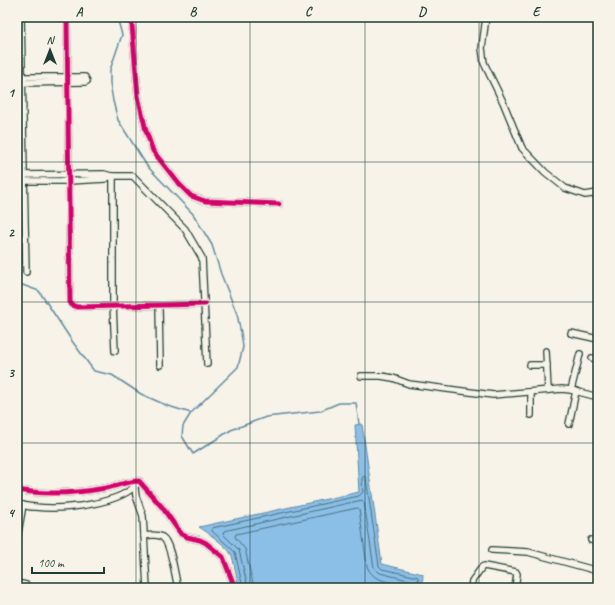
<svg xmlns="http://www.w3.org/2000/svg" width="615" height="605" viewBox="0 0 615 605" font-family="Caveat,sans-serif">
<rect width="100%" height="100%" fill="#f7f3e8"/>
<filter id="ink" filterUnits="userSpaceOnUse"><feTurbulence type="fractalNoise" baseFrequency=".025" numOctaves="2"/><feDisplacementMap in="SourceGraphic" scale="8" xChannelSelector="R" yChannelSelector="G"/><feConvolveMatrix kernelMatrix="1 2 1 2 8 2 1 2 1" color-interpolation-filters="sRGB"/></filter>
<g filter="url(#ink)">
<path fill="#8bbfe8" stroke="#608ba0" d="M 362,424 L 382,564 L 423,574 L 422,588 L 240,588 C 236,579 234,559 231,554 C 227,546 207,532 199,527 L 359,492 L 355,425 Z"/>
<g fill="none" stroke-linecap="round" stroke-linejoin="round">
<g stroke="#4a717c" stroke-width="1">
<polyline points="243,588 235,552 212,531 212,528 359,496 363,492 362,478 364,476 366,478 379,566 382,569 418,577 419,588"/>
<polyline points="248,588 239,550 223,534 224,531 362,500 364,502 374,568 380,573 412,581 413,588"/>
<path d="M 254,588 L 245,549 L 235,537 L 236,534 L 357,508 L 359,509 L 367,566 C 372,582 392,582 406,585 L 407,588"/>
</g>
<g stroke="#608ba0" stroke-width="1.5">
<polyline points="117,17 122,35 110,70 110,83 113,101 118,120 147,166 193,214 212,245 221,274 237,314 241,333 243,347 238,367 191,413 183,426 182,436 193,454 231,430 266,417 320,411 339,403 356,403 359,424"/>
<polyline points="17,283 39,291 72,341 94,371 112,375 141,394 168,406 191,413"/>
</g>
<g stroke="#1f3d34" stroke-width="8">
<g id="street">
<polyline points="21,17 26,272"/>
<polyline points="67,17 70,302 72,305 77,307 205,304"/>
<polyline points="130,17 132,25 138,96 146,131 153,151 179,184 191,196 205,201 279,204"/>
<polyline points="486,17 482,48 484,63 503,102 522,148 545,172 565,188 585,195 598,193"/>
<polyline points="17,77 85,77 87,81 85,82 17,83"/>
<polyline points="17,175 104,174 111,176 133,176 185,229 202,258 207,364"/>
<polyline points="113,176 113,305 115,351"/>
<polyline points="17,181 69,181 105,179 111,176"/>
<polyline points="159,306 160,365"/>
<polyline points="571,333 598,339"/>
<polyline points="546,351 548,390"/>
<polyline points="580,354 571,390 598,397"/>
<polyline points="592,358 598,359"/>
<polyline points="530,365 547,365"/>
<polyline points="361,376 381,376 393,378 409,384 493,395 562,389 571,390"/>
<polyline points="531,392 531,415"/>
<polyline points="569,424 576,391"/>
<polyline points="135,488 136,496 143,516 147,588"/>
<path d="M 17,490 C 46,495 78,493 106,488 C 118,486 127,481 139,481 L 162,507 L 181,534 L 187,537 L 200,540 L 206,543 L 223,557 L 235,588"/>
<path d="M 17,504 C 23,505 29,507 35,507 C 61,510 124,505 139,481"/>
<path d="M 144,536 C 150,535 157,534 162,537 C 171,542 175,577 178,588"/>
<polyline points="17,539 23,505"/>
<polyline points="591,540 598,542"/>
<polyline points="492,550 528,552 598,571"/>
<polyline points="17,583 26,585 25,588"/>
<polyline points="471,588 472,581 482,567 484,566 516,572 517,574 515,588"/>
</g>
</g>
<use href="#street" stroke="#f7f3e8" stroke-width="5.5"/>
<g stroke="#f7f3e8" stroke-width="8">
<g id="cycleway">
<polyline points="67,17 70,302 72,305 77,307 205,304"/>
<polyline points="130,17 132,25 138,96 146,131 153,151 179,184 191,196 205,201 279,204"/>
<path d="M 17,490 C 46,495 78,493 106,488 C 118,486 127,481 139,481 L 162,507 L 181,534 L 187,537 L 200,540 L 206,543 L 223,557 L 235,588"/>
</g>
</g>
<use href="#cycleway" stroke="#d6006c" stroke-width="5"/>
</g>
</g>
<path fill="none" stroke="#1f3d34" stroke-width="1" stroke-opacity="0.55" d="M 136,17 L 136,588M 250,17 L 250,588M 365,17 L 365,588M 479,17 L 479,588M 17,162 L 598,162M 17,302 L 598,302M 17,443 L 598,443"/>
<rect width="615" height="605" fill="none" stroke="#f7f3e8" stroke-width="44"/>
<g transform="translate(50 50)" stroke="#f7f3e8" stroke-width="3" paint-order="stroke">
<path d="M0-3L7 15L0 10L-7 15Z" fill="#1f3d34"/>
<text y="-6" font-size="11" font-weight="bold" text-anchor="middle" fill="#1f3d34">N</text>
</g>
<path d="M32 567v6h72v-6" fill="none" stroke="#1f3d34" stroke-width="2"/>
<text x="38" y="567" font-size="12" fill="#1f3d34" stroke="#f7f3e8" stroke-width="3" paint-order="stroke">100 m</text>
<rect x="22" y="22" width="571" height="561" fill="none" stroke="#1f3d34" stroke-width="1.5"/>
<g font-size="13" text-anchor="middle" font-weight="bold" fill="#1f3d34">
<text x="79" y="16">A</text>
<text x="193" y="16">B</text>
<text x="308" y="16">C</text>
<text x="422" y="16">D</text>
<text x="536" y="16">E</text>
<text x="11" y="97">1</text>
<text x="11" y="237">2</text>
<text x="11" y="377">3</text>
<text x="11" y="517">4</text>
</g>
</svg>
